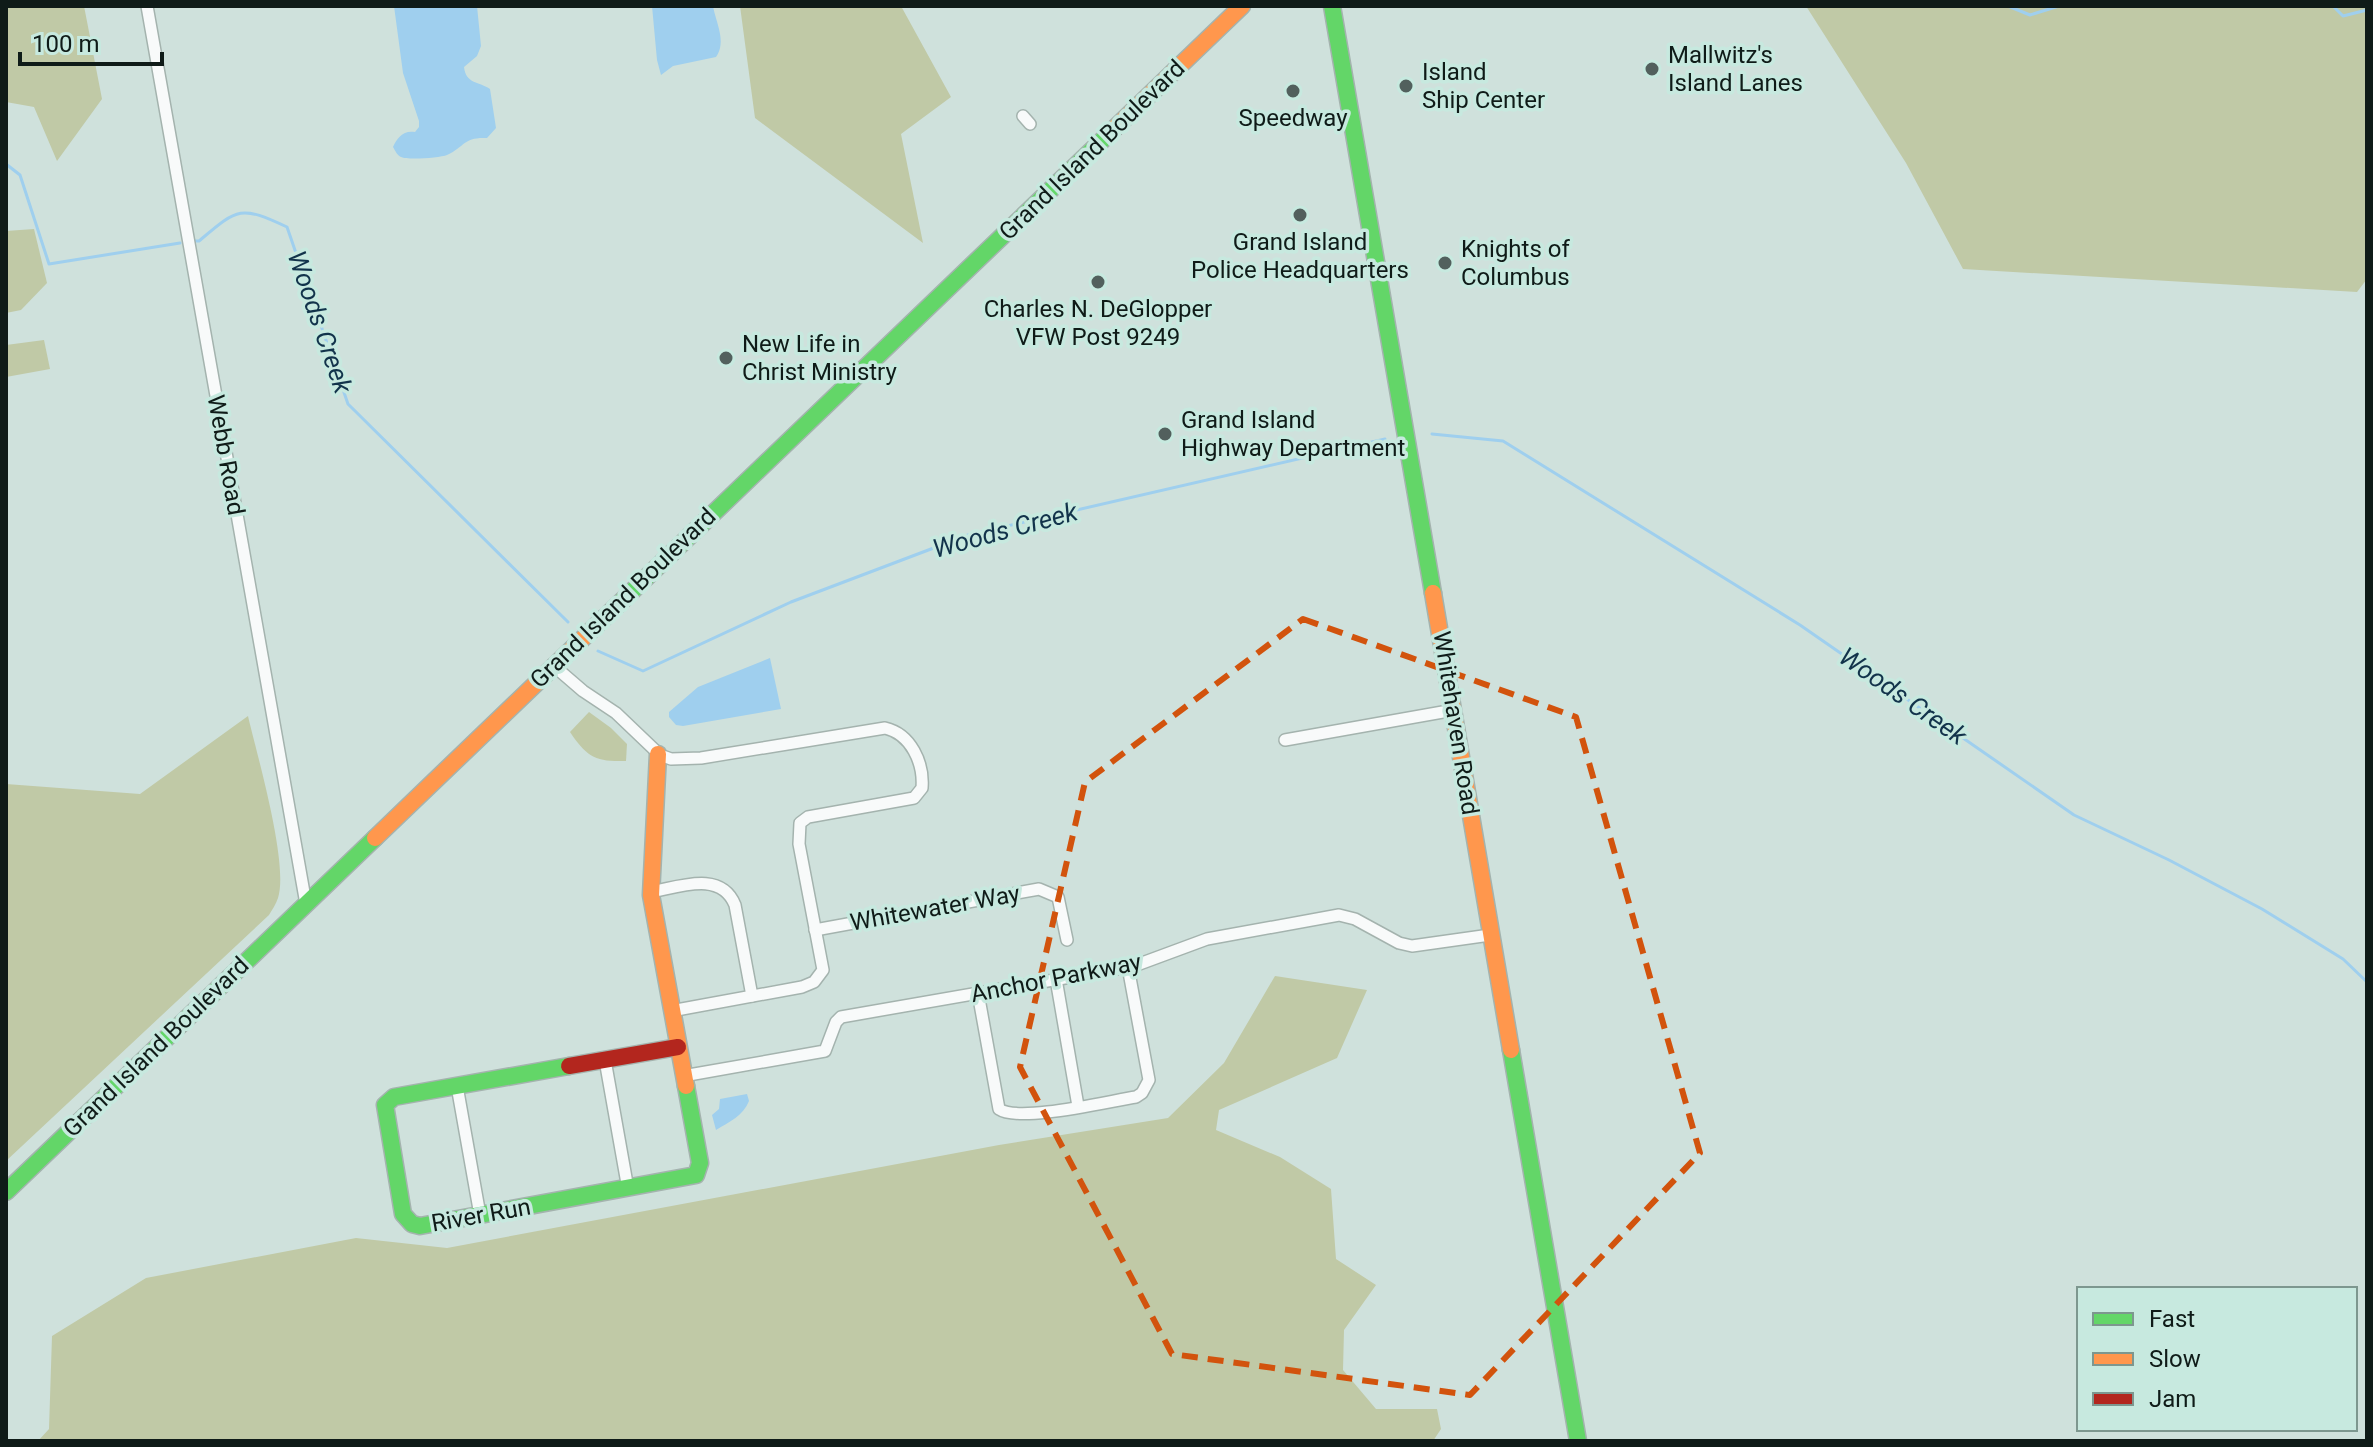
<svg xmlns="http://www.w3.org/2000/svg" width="2373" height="1447" viewBox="0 0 2373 1447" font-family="Roboto,sans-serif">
<rect width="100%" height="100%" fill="#cfe1dc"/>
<g fill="#c0c9a6">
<polygon points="6,6 84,6 102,99 57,161 34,107 6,102"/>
<polygon points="740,6 901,6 951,97 901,134 923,243 755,118"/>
<polygon points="1806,6 2367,6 2367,279 2357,292 1963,269 1906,163"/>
<polygon points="34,229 47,283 21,310 6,313 6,231"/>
<polygon points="44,340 50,369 6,377 6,345"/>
<path d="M 589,712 L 611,728 L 627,744 L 626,761 C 595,762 587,757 570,732 Z"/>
<path d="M 248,716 C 257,755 289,864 278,898 C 276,904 272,910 269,915 L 6,1161 L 6,784 L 140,794 Z"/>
<polygon points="1275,976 1367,990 1337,1058 1219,1110 1216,1130 1280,1157 1331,1189 1336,1259 1376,1285 1344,1330 1343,1370 1376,1409 1437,1409 1441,1429 1433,1441 38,1441 49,1429 52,1336 146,1278 356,1238 447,1248 999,1145 1168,1118 1224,1063"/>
</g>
<g fill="#9fcfee">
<path d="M 394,6 L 477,6 L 481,46 L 477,56 L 464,67 C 466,84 478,81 490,89 L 496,128 L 487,138 C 463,137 466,146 447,155 C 440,158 407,160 401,157 C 397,155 396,152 393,147 C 397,138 403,130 415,132 L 419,127 L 419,121 L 403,73 Z"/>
<path d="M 652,6 L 713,6 C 716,23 727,42 716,57 L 673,66 L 661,75 L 657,60 Z"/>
<polygon points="770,658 781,709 683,726 676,725 669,717 669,712 698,687"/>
<path d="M 747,1094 L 749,1101 C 743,1116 729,1122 716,1130 L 712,1115 L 719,1109 L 720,1099 Z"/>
</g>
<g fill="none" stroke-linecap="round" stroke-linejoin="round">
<g stroke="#9fcfee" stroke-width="3">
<polyline points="2008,6 2030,15 2059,6"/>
<polyline points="2333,6 2343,16 2367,10"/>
<polyline points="6,164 20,175 49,264 180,243"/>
<path d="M 195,241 L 199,241 C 238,208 240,205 287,227 L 348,404 L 568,622"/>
<polyline points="1432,434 1503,441 1800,625 2074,815 2169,860 2262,909 2343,959 2367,982"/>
<polyline points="598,651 643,671 791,602 968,535 1385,439"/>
</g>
<g stroke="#a4b3ae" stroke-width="14">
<g id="street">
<polyline points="147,6 306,904"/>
<polyline points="1023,116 1030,124"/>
<path d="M 554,666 L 583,691 L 616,713 L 660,755 L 671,759 L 701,758 L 885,728 C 911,734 924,763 922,788 L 914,798 L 808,817 L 800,823 L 799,844 L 823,970 L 814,982 L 802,987 L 671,1011"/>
<polyline points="1285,740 1454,710"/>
<path d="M 651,892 C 679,887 721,870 735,905 L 752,996"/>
<polyline points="815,930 1039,889 1058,897 1067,940"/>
<polyline points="1056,979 1078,1106"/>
<path d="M 978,993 L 999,1109 C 1019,1123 1109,1101 1136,1097 L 1142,1093 L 1149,1080 L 1128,967"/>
<polyline points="605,1060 628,1189"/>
<polyline points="683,1076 825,1051 836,1022 841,1017 1134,966 1207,939 1339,915 1355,919 1399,943 1412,946 1490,935"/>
<polyline points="457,1086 480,1215"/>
</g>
</g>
<g stroke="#a4b3ae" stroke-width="19">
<g id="fast">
<polyline points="1332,6 1433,593"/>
<polyline points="600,622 1115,128"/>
<polyline points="1511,1050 1578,1441"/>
<polyline points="569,1066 394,1097 385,1105 403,1214 412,1224 420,1226 696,1175 700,1163 686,1086"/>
<polyline points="6,1192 375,838"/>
</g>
</g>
<g stroke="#a4b3ae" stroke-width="19">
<g id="slow">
<polyline points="1115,128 1242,6"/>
<polyline points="1433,593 1511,1050"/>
<polyline points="658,754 651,895 686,1086"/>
<polyline points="375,838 600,622"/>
</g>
</g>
<g stroke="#a4b3ae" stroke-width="19">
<polyline id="jam" points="569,1066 678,1047"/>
</g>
<use href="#street" stroke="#f8fafa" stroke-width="11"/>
<use href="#fast" stroke="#63d668" stroke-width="16"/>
<use href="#slow" stroke="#ff974d" stroke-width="16"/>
<use href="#jam" stroke="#b3261e" stroke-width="16"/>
</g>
<path fill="none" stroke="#d2530d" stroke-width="6" stroke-dasharray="16 10" stroke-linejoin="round" d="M 1303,619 L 1576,717 L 1700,1153 L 1470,1395 L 1172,1354 L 1020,1067 L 1085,782 Z"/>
<g fill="#52605d" stroke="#c7e9df" stroke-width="3">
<circle cx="1652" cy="69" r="8"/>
<circle cx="1406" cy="86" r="8"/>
<circle cx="1293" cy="91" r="8"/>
<circle cx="1300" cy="215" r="8"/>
<circle cx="1445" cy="263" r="8"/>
<circle cx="1098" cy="282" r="8"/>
<circle cx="726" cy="358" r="8"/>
<circle cx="1165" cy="434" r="8"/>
</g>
<g text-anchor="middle" stroke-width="7" stroke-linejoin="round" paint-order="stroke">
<g font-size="24" fill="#0f1b18" stroke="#c7e9df" text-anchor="start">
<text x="1668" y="63">Mallwitz's<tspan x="1668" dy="28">Island Lanes</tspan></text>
<text x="1422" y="80">Island<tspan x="1422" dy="28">Ship Center</tspan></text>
<text x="1293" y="126" text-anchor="middle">Speedway</text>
<text x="1300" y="250" text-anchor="middle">Grand Island<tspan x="1300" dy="28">Police Headquarters</tspan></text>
<text x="1461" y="257">Knights of<tspan x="1461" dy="28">Columbus</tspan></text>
<text x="1098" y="317" text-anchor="middle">Charles N. DeGlopper<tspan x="1098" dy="28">VFW Post 9249</tspan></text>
<text x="742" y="352">New Life in<tspan x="742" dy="28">Christ Ministry</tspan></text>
<text x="1181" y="428">Grand Island<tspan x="1181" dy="28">Highway Department</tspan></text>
</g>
<g font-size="24" fill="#0f1b18" stroke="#c7e9df">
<text transform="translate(1092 150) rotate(-44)" y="8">Grand Island Boulevard</text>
<text transform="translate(226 455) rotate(80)" y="8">Webb Road</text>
<text transform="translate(623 598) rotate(-44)" y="8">Grand Island Boulevard</text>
<text transform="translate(1456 723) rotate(81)" y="8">Whitehaven Road</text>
<text transform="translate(935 908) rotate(-10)" y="8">Whitewater Way</text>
<text transform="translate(1056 978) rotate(-11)" y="8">Anchor Parkway</text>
<text transform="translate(156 1047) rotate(-44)" y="8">Grand Island Boulevard</text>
<text transform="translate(481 1215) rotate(-10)" y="8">River Run</text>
</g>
<g font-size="26" font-style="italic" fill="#12334b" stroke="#c7e9df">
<text transform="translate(320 322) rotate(71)" y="9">Woods Creek</text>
<text transform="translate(1005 530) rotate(-15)" y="9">Woods Creek</text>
<text transform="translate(1903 696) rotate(35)" y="9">Woods Creek</text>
</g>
</g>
<rect width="2373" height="1447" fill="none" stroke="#0f1b18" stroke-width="16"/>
<rect x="2077" y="1287" width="280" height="144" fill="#c7e9df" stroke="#7d978f" stroke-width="2"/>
<rect x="2093" y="1313" width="40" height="12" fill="#63d668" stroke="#7d978f" stroke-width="2"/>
<text x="2149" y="1327" font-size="24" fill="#0f1b18">Fast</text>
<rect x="2093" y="1353" width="40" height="12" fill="#ff974d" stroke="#7d978f" stroke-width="2"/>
<text x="2149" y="1367" font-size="24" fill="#0f1b18">Slow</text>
<rect x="2093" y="1393" width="40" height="12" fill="#b3261e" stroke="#7d978f" stroke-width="2"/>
<text x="2149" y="1407" font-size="24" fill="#0f1b18">Jam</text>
<path d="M20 52v12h142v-12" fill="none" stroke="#0f1b18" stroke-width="4"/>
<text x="32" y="52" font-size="24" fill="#0f1b18" stroke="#c7e9df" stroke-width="6" paint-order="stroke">100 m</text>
</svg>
